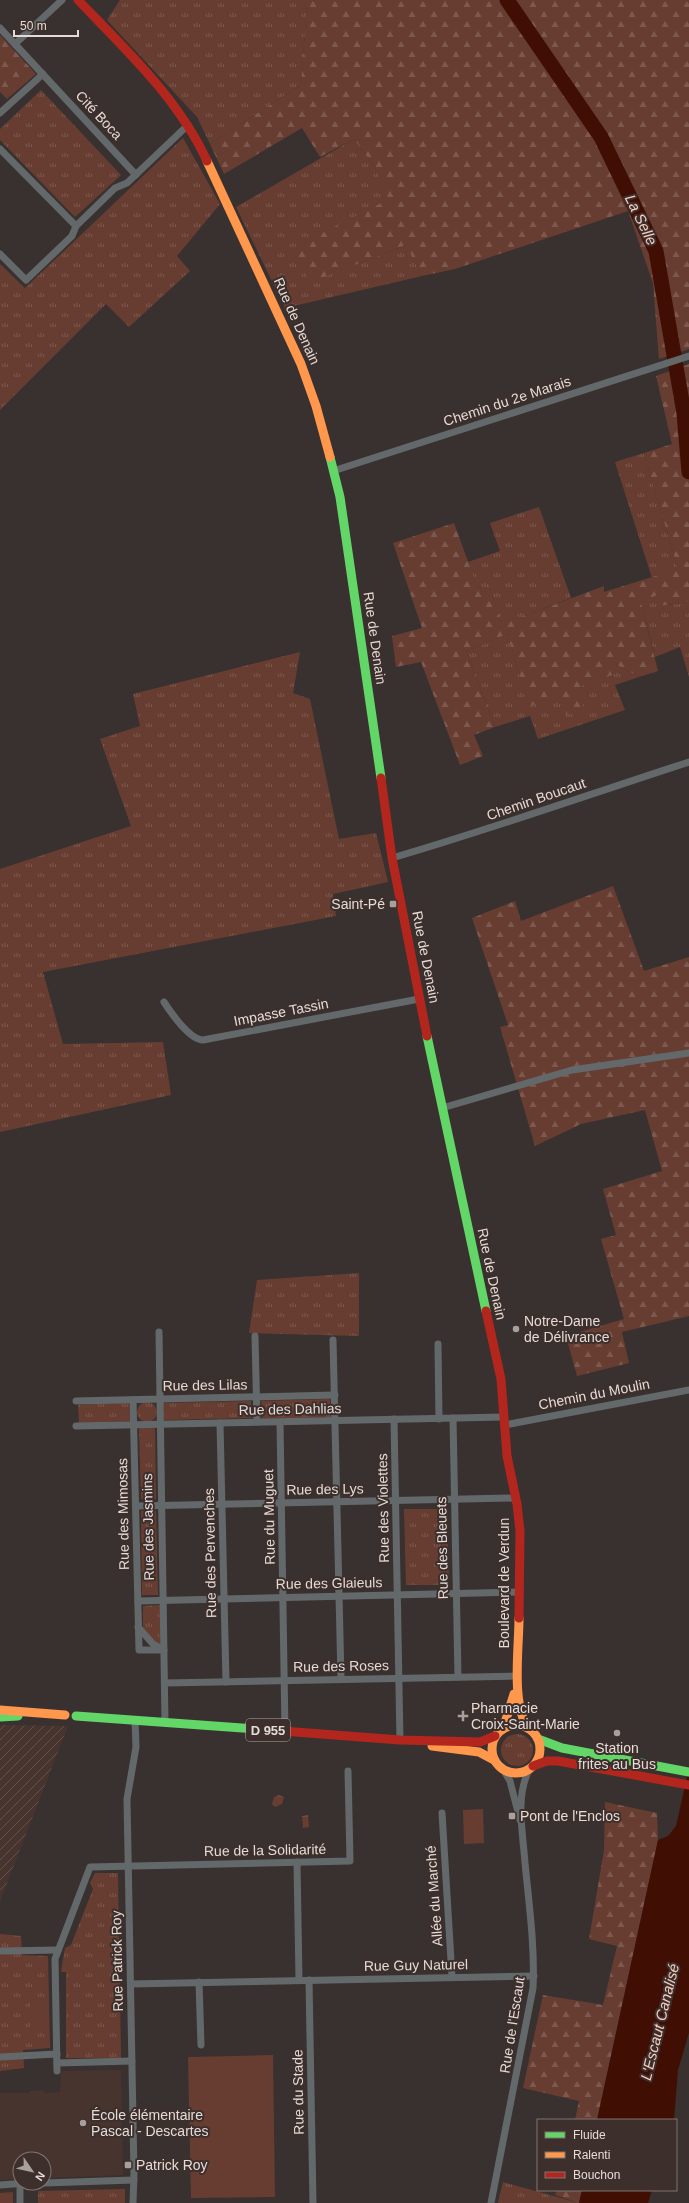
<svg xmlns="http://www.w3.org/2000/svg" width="689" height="2203" viewBox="0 0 689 2203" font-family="Arial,sans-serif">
<defs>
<pattern id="industrial-furrows" width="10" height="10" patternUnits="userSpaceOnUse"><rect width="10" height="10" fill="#47342f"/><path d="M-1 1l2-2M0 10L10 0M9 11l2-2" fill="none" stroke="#61514c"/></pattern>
<pattern id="grass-tufts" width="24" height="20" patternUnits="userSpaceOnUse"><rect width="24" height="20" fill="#673d32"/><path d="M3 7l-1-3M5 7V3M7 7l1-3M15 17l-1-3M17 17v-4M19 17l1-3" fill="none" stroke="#7d584f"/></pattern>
<pattern id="forest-firs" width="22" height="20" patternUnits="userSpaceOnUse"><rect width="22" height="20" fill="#673d32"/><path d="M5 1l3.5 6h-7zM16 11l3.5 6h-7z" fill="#7d584f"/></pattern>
</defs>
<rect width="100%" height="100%" fill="#39312f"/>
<polygon fill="#47342f" points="121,2070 123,2175 44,2178 44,2159 20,2159 20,2179 0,2180 0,2093 30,2093 30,2091 44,2090 45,2093 60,2092 61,2071"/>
<polygon fill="url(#industrial-furrows)" points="0,1725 68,1726 0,1901"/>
<g fill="url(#grass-tufts)">
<polygon points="120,0 315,0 307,4 301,85 210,144 197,117 107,20"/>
<polygon points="41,90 121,175 75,217 0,140 0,129"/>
<polygon points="183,138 220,204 177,256 190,271 129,327 106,304 0,410 0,264 25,288"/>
<polygon points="354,139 375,168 390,199 290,250 311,281 407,245 422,276 285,308 236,207"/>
<polygon points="644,453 678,569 652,578 615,462"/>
<polygon points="539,507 571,598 524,616 501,622 489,586 478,590 468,562 500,551 490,523"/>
<polygon points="657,594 661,606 689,602 689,677 680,647 655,657 641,602"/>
<polygon points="507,634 529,705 579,687 610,661 639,677 615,685 625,710 538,739 530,716 495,727 466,651"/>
<polygon points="300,652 293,693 310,699 339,839 376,833 388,882 333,894 336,916 43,972 63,1044 163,1042 171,1095 0,1132 0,869 131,826 100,739 140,726 133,694"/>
<polygon points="359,1273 359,1336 249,1333 257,1280"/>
<polygon points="330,1399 331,1417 262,1419 261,1401"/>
<polygon points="251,1401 252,1418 164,1420 163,1403"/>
<polygon points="129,1402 130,1421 79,1423 78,1405"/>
<circle cx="147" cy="1412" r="10"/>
<polygon points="139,1428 155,1428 156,1499 141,1499"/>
<polygon points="404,1509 447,1509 449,1585 406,1585"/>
<polygon points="141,1511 156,1511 158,1595 142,1595"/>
<polygon points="160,1605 161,1645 157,1645 143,1628 143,1606"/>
<circle cx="517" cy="1750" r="16"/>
<polygon points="279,1795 284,1797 282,1804 275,1807 272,1804 274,1797"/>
<polygon points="308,1815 309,1827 303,1828 302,1816"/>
<polygon points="95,1873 118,1873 121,2058 66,2058 66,1972 61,1972 65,1948 71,1945 93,1889 90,1883"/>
<polygon points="0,1934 21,1936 22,1955 48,1956 50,2048 23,2050 24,2068 0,2071"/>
<polygon points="503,2182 579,2203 498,2203"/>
<polygon points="125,2189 125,2203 38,2203 38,2191"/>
<polygon points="13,2192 13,2203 0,2203 0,2193"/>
</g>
<g fill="url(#forest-firs)">
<polygon points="315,0 689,0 689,349 659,359 653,283 628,211 455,269 422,276 406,245 311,282 289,250 389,199 375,168 354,139 320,157 302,128 224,174 210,144 301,85 307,3"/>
<polygon points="0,35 36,74 7,99 0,92"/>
<polygon points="689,364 689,602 660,606 657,595 641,602 658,671 639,677 610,661 612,675 579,687 584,709 567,715 560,697 529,706 507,634 466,651 495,727 474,735 483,756 460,765 421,662 396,667 392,636 422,628 393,543 454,523 478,589 489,586 501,621 524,616 604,586 604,592 678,569 644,453 672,444 656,376"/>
<polygon points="613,886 644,971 689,957 689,1316 622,1332 629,1363 577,1376 566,1336 624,1319 601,1239 616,1235 603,1189 662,1171 645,1110 581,1124 535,1146 500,1027 508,1025 472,918 515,901 521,921"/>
<polygon points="605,1802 657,1813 658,1840 597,2120 575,2120 579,2101 523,2088 543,1995 603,2005 617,1946 589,1939 604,1850"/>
<polygon points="557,2190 582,2190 579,2203 555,2195"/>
</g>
<g fill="#673d32">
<polygon points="483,1809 484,1843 464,1844 463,1810"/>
<polygon points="32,2002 43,2002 45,2005 45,2029 43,2032 33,2032 30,2030 30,2004"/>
<polygon points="273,2055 275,2197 191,2198 188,2057"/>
</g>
<g fill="#410e04">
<polygon points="689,1768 689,2033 678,2070 674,2120 597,2120 658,1840 668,1836 676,1826"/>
<polygon points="582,2190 652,2190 648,2203 579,2203"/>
</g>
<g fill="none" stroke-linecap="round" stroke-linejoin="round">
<polyline stroke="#410e04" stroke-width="15" points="507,0 601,137 656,251 684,413 689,472"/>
<g stroke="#63696a" stroke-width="7">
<polyline points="0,28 136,175"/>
<polyline points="15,44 62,0"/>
<polyline points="0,113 43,74"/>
<polyline points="0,149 76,226 115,188 127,183 188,125"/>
<polyline points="0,254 26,280 72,236 76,226"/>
<polyline points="333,471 689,356"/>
<path d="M 392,858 C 492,829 590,794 689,762"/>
<path d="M 164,1002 C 171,1013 190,1040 203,1040 L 419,999"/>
<polyline points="442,1108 572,1070 689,1053"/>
<polyline points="159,1332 165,1722"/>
<polyline points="255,1336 257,1422"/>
<polyline points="333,1340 341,1679"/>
<polyline points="438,1344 439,1419"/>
<polyline points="133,1400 139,1650 164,1650"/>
<polyline points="76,1401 335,1395"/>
<polyline points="453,1418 458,1677"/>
<polyline points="394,1419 400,1740"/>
<polyline points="280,1422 285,1731"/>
<polyline points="220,1423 226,1682"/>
<polyline points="505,1425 689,1390"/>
<polyline points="76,1426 504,1417"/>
<polyline points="136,1506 515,1498"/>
<polyline points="138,1601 520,1592"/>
<polyline points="138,1627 153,1644 162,1649"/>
<polyline points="165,1683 518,1676"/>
<polyline points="504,1771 510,1781 520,1820"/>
<polyline points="442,1813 452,1977"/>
<polyline points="297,1862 299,1980"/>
<polyline points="0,1951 58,1950"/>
<polyline points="309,1980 313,2203"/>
<polyline points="199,1982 201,2045"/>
<polyline points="131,1984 534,1976"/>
<polyline points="0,2057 57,2054"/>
<polyline points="57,2063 132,2061"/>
<polyline points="57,2071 55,1959 90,1867 350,1861 348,1771"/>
<polyline points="44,2183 134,2180"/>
<polyline points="20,2184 20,2203"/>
<polyline points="0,2185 27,2183"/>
<polyline points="133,2203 134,2174 127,1799 136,1747 135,1720"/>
<path d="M 491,2203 L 533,1988 C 535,1947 529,1904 525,1863 C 523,1833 515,1797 529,1770"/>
</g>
<g stroke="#63d668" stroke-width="9">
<polyline points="330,457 340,497 381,778"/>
<polyline points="427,1036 486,1311"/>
<polyline points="76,1716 269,1730"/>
<polyline points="0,1717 18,1716"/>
<polyline points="538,1739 562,1748 689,1772"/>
</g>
<g stroke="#ff974d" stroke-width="9">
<polyline points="207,161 301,364 316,406 330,457"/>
<path d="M 519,1618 C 519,1649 511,1703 528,1728"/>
<polyline points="0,1710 65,1715"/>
<circle cx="516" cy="1749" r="24"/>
<polyline points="503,1729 514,1694"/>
<polyline points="432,1746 479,1752 494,1760"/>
</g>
<g stroke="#b3261e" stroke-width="9">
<path d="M 78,0 C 125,49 178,98 207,161"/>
<polyline points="381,778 392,858 427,1036"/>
<polyline points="486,1311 501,1379 507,1456 517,1504 520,1531 519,1618"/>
<polyline points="269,1730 400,1740 480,1742 495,1736"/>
<polyline points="533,1766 547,1761 558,1761 689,1785"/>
</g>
</g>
<g fill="#a8a09d" stroke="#3d2f2b" stroke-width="1.5">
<rect x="389" y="900" width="8" height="8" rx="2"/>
<circle cx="516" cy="1329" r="4"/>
<path d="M461 1710h4v4h4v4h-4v4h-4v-4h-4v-4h4z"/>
<circle cx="617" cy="1733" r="4"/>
<rect x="508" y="1812" width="8" height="8" rx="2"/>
<circle cx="83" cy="2123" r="4"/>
<rect x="124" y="2161" width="8" height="8" rx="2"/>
</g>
<g text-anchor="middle" stroke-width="4" stroke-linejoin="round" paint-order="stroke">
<rect fill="#3d2f2b" stroke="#b2a7a4" stroke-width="1" x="246" y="1719" width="44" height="22" rx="3"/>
<g font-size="13" font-weight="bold" fill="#e4dbd8">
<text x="268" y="1735">D 955</text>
</g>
<g font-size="14" fill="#e4dbd8" stroke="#3d2f2b">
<text transform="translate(99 115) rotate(47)" y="5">Cité Boca</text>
<text transform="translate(297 321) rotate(66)" y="5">Rue de Denain</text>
<text transform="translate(507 401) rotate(-18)" y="5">Chemin du 2e Marais</text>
<text transform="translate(375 638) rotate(82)" y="5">Rue de Denain</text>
<text transform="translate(536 799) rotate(-19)" y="5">Chemin Boucaut</text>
<text transform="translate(426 957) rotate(79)" y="5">Rue de Denain</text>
<text transform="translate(281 1012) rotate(-11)" y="5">Impasse Tassin</text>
<text transform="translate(492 1274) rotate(78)" y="5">Rue de Denain</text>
<text transform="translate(205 1385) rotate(-1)" y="5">Rue des Lilas</text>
<text transform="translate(594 1394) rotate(-11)" y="5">Chemin du Moulin</text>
<text transform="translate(290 1409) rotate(-1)" y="5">Rue des Dahlias</text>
<text transform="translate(325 1489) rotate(-1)" y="5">Rue des Lys</text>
<text transform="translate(383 1508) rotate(-91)" y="5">Rue des Violettes</text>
<text transform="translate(123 1514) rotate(-91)" y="5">Rue des Mimosas</text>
<text transform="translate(269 1517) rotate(-91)" y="5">Rue du Muguet</text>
<text transform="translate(148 1527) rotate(-91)" y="5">Rue des Jasmins</text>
<text transform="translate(442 1548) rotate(-91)" y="5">Rue des Bleuets</text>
<text transform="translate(210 1553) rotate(-91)" y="5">Rue des Pervenches</text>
<text transform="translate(329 1583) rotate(-1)" y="5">Rue des Glaieuls</text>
<text transform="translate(504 1583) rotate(-90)" y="5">Boulevard de Verdun</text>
<text transform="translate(341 1666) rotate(-1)" y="5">Rue des Roses</text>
<text transform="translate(265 1850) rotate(-1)" y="5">Rue de la Solidarité</text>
<text transform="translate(434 1896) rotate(-94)" y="5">Allée du Marché</text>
<text transform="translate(117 1961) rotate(-91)" y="5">Rue Patrick Roy</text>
<text transform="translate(416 1965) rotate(-1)" y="5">Rue Guy Naturel</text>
<text transform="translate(512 2025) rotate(-81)" y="5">Rue de l'Escaut</text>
<text transform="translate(298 2092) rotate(-91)" y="5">Rue du Stade</text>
</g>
<g font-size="14" fill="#e4dbd8" stroke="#3d2f2b" text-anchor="start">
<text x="385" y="909" text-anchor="end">Saint-Pé</text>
<text x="524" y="1326">Notre-Dame<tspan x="524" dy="16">de Délivrance</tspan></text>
<text x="471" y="1713">Pharmacie<tspan x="471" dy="16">Croix-Saint-Marie</tspan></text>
<text x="617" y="1753" text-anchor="middle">Station<tspan x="617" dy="16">frites au Bus</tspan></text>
<text x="520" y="1821">Pont de l'Enclos</text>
<text x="91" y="2120">École élémentaire<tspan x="91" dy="16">Pascal - Descartes</tspan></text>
<text x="136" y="2170">Patrick Roy</text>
</g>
<g font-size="15" font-style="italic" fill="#f5cdc2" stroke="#3d2f2b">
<text transform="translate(641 220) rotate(64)" y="5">La Selle</text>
<text transform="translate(660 2022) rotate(-76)" y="5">L'Escaut Canalisé</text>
</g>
</g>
<rect x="537" y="2119" width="140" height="72" fill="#3d2f2b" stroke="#807470"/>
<rect x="545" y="2132" width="20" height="6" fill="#63d668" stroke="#807470"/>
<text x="573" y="2139" font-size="12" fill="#e4dbd8">Fluide</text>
<rect x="545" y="2152" width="20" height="6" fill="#ff974d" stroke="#807470"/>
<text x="573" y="2159" font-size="12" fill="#e4dbd8">Ralenti</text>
<rect x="545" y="2172" width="20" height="6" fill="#b3261e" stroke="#807470"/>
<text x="573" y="2179" font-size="12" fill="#e4dbd8">Bouchon</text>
<g transform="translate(32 2171) rotate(124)"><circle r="19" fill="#3d2f2b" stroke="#807470"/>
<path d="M0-3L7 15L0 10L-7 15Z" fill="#a8a09d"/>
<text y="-6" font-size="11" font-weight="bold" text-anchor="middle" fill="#e4dbd8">N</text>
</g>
<path d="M14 30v6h64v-6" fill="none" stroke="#e4dbd8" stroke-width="2"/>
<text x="20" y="30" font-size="12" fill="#e4dbd8" stroke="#3d2f2b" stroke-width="3" paint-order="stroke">50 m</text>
</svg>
